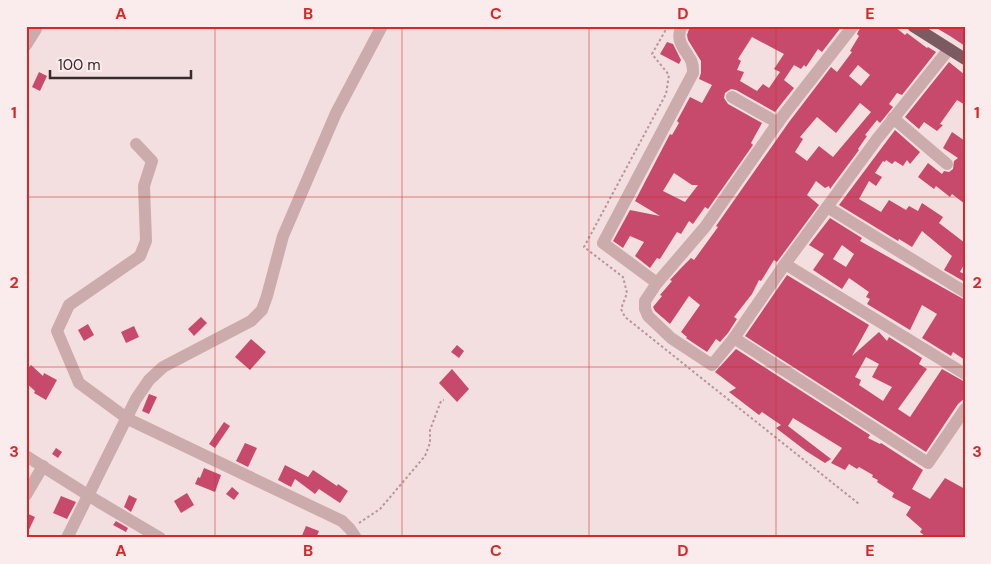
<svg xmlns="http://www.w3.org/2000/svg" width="991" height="564" viewBox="0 0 991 564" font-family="'DM Sans',sans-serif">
<rect width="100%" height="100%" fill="#f3dfdf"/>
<g fill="#c74a6d" fill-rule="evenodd">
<path d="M 690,26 L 842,26 L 822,52 L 818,49 L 806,67 L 804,65 L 801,69 L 794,65 L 784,80 L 794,88 L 775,112 L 736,90 L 731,89 L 725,93 L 724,98 L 728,104 L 762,123 L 751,143 L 753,145 L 708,209 L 705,207 L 693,224 L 689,221 L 681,234 L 677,232 L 660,259 L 657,258 L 650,268 L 635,256 L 644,242 L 630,236 L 623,248 L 613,241 L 630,210 L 660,216 L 635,201 L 670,134 L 672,135 L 679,123 L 677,121 L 690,97 L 702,103 L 712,85 L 699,79 L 701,73 L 701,61 L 688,40 L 687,35 ZM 752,37 L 784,54 L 774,69 L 780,72 L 769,88 L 763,84 L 757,91 L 740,81 L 744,72 L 737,70 L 741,61 L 738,59 ZM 674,173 L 692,185 L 698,185 L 685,202 L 663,191 Z"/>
<path d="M 861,26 L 894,26 L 905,35 L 907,33 L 927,48 L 928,47 L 936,52 L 902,95 L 897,93 L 889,104 L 893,107 L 880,123 L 877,120 L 865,135 L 867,136 L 858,149 L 859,150 L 830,189 L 829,186 L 825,188 L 816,181 L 807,195 L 819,205 L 777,262 L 774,260 L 761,281 L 759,280 L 752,294 L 734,317 L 737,319 L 728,333 L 720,342 L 716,339 L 707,352 L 686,338 L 687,337 L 681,332 L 700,305 L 689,296 L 670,324 L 655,311 L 653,307 L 662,296 L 660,295 L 672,281 L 670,280 L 682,267 L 691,258 L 694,260 L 718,227 L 716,226 L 789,122 L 831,67 L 837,72 L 852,52 L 850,51 L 859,36 L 857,34 ZM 858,65 L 870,75 L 861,86 L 849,76 ZM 860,103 L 871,112 L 833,157 L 819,146 L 807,161 L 795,152 L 803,139 L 800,137 L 817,117 L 836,133 Z"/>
<polygon points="933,26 965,26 965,46 950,36"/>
<polygon points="667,42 673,44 681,60 679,64 660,54"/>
<polygon points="949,62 965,75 965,105 957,100 940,124 943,125 937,131 924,122 919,129 905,117"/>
<polygon points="39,72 47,76 40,91 32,87"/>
<polygon points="895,130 920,152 910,164 907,160 903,166 895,161 892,164 886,160 885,162 883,161 875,173 882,177 876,186 869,181 859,199 881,212 889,200 906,210 909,206 918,211 922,203 943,217 939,223 965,243 965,263 960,272 965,274 965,282 944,270 952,256 922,231 912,247 899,239 898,241 839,205"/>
<polygon points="952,132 965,141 965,204 952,194 950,197 936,186 934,189 918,177 928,163 942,174 944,171 949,172 953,169 954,161 958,158 943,148"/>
<path d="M 830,218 L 862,238 L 860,241 L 965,300 L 965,360 L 953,352 L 951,356 L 922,338 L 937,314 L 922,305 L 910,330 L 867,304 L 870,299 L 866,297 L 869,292 L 849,278 L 842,289 L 813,270 L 824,254 L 809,245 ZM 842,245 L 854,254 L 846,267 L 833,259 Z"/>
<path d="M 787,275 L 869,325 L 852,356 L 879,332 L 887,341 L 889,337 L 922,358 L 919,364 L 927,369 L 898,409 L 910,417 L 942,369 L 965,382 L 965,398 L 958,404 L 926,452 L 745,336 ZM 866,357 L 879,364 L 872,377 L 892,387 L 883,401 L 859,385 L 861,380 L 855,377 Z"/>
<polygon points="201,317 207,323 194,336 188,329"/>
<polygon points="88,324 94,335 84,341 78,330"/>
<polygon points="134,326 139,337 126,343 121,332"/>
<polygon points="251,339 266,352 250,370 235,357"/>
<polygon points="457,345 464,351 459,358 451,352"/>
<polygon points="736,349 870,435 868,438 880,444 881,443 923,470 912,489 930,499 945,478 965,489 965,533 961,538 927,538 920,532 922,529 906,515 911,507 892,497 894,493 877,482 878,480 872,477 873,475 859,467 857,469 849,464 845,470 831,463 842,448 793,418 788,426 831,459 825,463 806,451 776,428 781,425 762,412 759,415 729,392 736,388 715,372"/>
<polygon points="31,365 43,376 44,373 57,380 46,400 34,393 35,391 26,383 26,371"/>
<polygon points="452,369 469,389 457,402 439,383"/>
<polygon points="149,394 157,397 149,414 142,411"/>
<polygon points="224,422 230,426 215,448 209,444"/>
<polygon points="245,443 257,448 248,467 236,461"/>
<polygon points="56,448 62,452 58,458 52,454"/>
<polygon points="285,465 308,477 313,470 337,486 338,484 348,491 340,503 319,489 315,494 295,479 291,487 278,480"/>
<polygon points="204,468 221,475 215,492 195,484 198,477 200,478"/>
<polygon points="232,487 239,493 234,500 226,494"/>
<polygon points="187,493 194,505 181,513 174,501"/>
<polygon points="129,495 137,499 131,512 124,507"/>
<polygon points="61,496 76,502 67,519 53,513"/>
<polygon points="26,513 35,517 26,536"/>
<polygon points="116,521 128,528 126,532 113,525"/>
<polygon points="306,526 319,531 316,538 301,538"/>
</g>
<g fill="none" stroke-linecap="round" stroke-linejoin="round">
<g stroke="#b89598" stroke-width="2" stroke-dasharray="2.5 2.5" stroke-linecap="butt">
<polyline points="668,26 652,54 669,75 666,94 584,247 623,277 627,293 621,309 625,317 859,504"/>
<polyline points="359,523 380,509 425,456 430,443 430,430 441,401 444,400"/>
</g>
<g stroke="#ccabad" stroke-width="12">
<polyline points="853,26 782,117 705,227 657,283 645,301 645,309 648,316 671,338 712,365 734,338 785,264 877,139 949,49"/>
<polyline points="26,45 36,29"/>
<polyline points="732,97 778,123"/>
<polyline points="893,118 947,164"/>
<polyline points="136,144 152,161 144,186 146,241 140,256 69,305 57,331 79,383 128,419 342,521 350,529 356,538"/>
<polyline points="827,207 965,292"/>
<polyline points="785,264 965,374"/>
<path d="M 657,283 L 603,243 L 693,73 C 693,67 693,62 689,57 C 683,47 675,39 682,26"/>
<polyline points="734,338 928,463 965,409"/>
<polyline points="26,456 99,502 160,538"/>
<polyline points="26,495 43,466"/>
<polyline points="67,538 136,399 149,380 163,367 251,321 262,310 267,296 283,236 336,113 382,26"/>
</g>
<polyline stroke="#7b5b61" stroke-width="12" points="913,26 965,59"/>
</g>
<path fill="none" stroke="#d62828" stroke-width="1" stroke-opacity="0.55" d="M 215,26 L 215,538M 402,26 L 402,538M 589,26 L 589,538M 776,26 L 776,538M 26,197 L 965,197M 26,367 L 965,367"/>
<rect width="991" height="564" fill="none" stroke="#faecec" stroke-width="55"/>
<path d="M50 70v8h141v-8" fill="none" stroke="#392a2d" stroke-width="2.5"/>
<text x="58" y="70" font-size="15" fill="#392a2d" stroke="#faecec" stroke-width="4" paint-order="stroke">100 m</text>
<rect x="28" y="28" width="936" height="508" fill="none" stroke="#d62828" stroke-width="2"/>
<g font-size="16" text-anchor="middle" font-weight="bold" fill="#d62828">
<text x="121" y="19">A</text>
<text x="308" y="19">B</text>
<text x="496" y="19">C</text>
<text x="683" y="19">D</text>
<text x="870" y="19">E</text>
<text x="14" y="118">1</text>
<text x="977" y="118">1</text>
<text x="14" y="288">2</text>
<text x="977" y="288">2</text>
<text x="14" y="457">3</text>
<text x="977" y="457">3</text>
<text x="121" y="556">A</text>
<text x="308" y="556">B</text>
<text x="496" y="556">C</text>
<text x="683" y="556">D</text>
<text x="870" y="556">E</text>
</g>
</svg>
